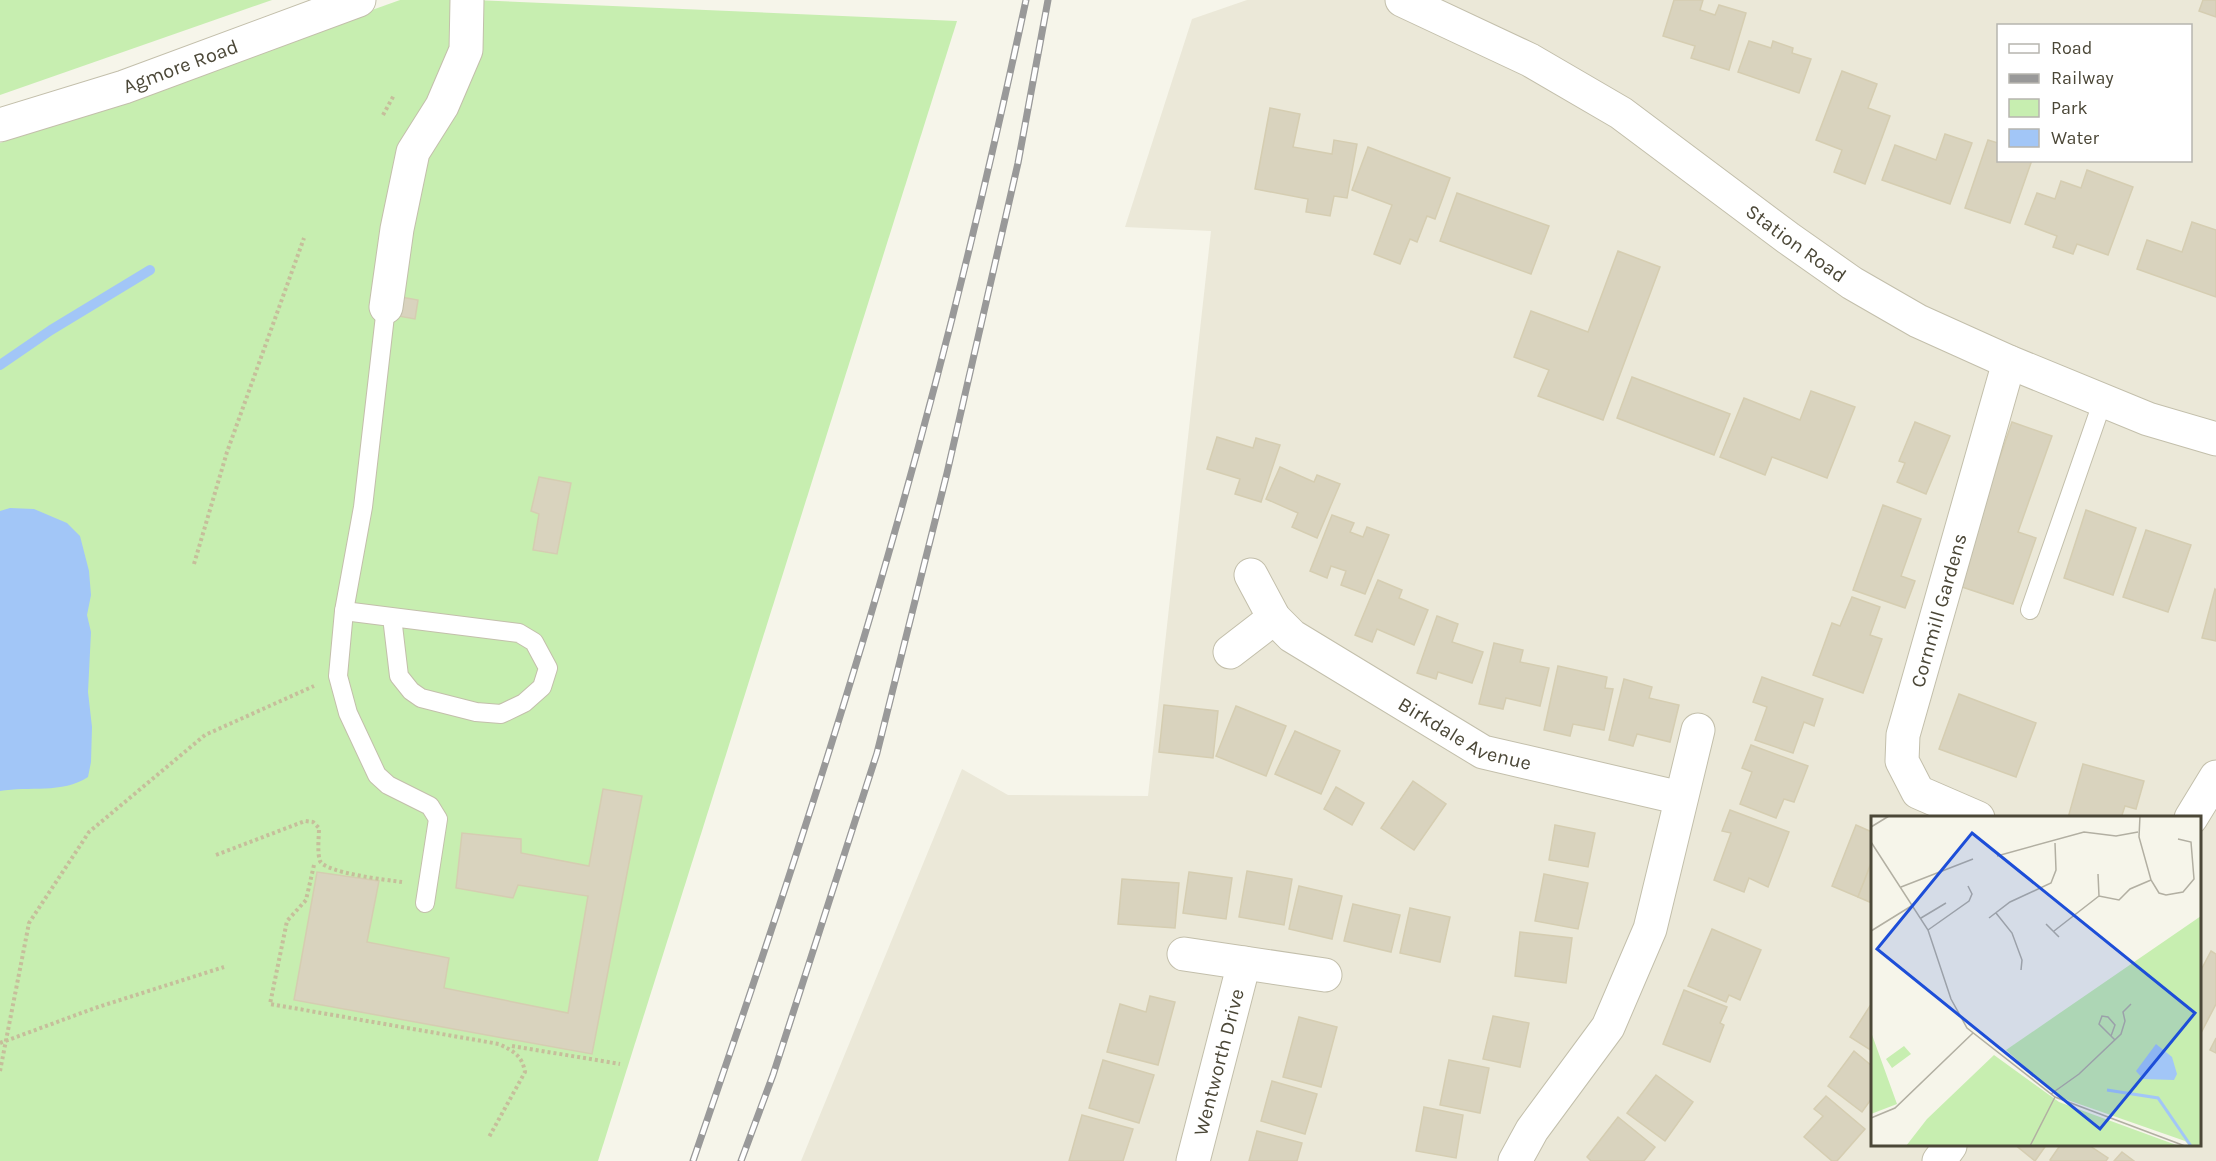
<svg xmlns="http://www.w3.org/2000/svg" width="2216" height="1161" viewBox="0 0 2216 1161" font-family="Karla,sans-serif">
<rect width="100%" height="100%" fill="#f6f5ea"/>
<path fill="#ebe8d8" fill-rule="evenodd" d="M 1247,0 L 2216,0 L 2216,1161 L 801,1161 L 962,769 L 1008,795 L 1148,796 L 1211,231 L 1125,227 L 1192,19 ZM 1998,26 L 2190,26 L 2190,160 L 1998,160 ZM 1872,818 L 2200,818 L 2200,1144 L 1872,1144 Z"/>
<g fill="#c7eeb0">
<polygon points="0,0 272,0 0,95"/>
<polygon points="400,0 474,0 957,21 598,1161 0,1161 0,143"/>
</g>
<path fill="#a2c6f7" d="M 10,508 L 34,509 L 67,523 L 80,536 L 89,571 L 91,595 L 87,615 L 91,632 L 88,692 L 92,727 L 91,762 L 88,777 C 62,794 29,786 0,791 L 0,511 Z"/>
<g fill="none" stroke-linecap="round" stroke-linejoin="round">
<polyline stroke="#a2c6f7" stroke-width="10" points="0,365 51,330 150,270"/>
</g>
<g fill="#d9d3be" stroke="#d5cdb1" stroke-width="1.5">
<polygon points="1674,0 1703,0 1700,10 1715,15 1719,5 1746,13 1729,70 1691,58 1695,46 1663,36"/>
<polygon points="2203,0 2216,0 2216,17 2199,11"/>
<polygon points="1749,41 1771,48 1773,41 1793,48 1792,53 1811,59 1799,93 1738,72"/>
<polygon points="1842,71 1877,84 1868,108 1890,116 1865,184 1834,172 1842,150 1816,140"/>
<polygon points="1270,108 1300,114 1293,147 1332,154 1334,140 1357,144 1347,198 1334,196 1330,216 1306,212 1308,199 1255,189"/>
<polygon points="1945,134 1972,143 1950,204 1882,180 1895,145 1936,160"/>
<polygon points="1988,140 1998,143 1998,160 2032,160 2010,223 1965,208"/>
<polygon points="1368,147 1450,178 1435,219 1427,216 1417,242 1410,239 1400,264 1374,254 1392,205 1352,190"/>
<polygon points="2087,170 2133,187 2108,255 2077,244 2073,254 2053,247 2057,236 2025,224 2037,193 2055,199 2061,181 2081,188"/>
<polygon points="1457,193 1549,226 1531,274 1440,241"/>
<polygon points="2192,222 2216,230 2216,297 2137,269 2147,240 2182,252"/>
<polygon points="1618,251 1660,267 1603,420 1538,396 1549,370 1514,357 1531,311 1588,332"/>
<polygon points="401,297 418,300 415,319 398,316"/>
<polygon points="1632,377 1730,414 1714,455 1617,418"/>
<polygon points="1811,391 1855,407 1827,478 1772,457 1765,475 1720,457 1744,398 1800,420"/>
<polygon points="1915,422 1950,436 1926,494 1897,482 1905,463 1899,461"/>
<polygon points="2012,422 2052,436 2018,532 2036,538 2013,604 1956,585"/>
<polygon points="1217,437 1253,448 1256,438 1280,445 1261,502 1235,494 1240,479 1207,469"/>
<polygon points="1280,467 1314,482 1317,475 1340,484 1317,538 1292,527 1298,513 1266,499"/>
<polygon points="539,477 571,483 557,554 533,550 539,514 531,511"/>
<polygon points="1883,505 1921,519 1901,576 1915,581 1905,608 1853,590"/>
<polygon points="2086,510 2136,528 2113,595 2064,578"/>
<polygon points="1332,515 1354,523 1350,532 1363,537 1367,527 1389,535 1365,594 1341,585 1346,571 1331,566 1327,578 1310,571"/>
<polygon points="2146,530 2191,545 2168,612 2123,597"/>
<polygon points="1378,580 1402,590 1399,598 1428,610 1414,645 1377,629 1372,642 1355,635"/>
<polygon points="2215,589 2216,590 2216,641 2202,638"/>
<polygon points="1852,597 1880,607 1870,635 1882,639 1863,693 1813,675 1832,623 1840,626"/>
<polygon points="1437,616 1458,624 1452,642 1483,652 1472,683 1438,672 1436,679 1417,673"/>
<polygon points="1494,643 1523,650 1520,662 1549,668 1540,706 1506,698 1503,709 1479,704"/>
<polygon points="1558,666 1607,677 1605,688 1613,689 1604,730 1573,724 1570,736 1544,730"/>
<polygon points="1762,677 1823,699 1814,726 1804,722 1793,753 1755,740 1767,707 1753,702"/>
<polygon points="1624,679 1652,687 1649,698 1679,705 1670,742 1637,734 1633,746 1609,740"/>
<polygon points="1959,694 2036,723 2016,777 1939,749"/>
<polygon points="1164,705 1218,711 1213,758 1159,752"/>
<polygon points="1236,706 1286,726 1266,776 1216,756"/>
<polygon points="1295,731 1340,751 1321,794 1275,774"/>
<polygon points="1751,745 1808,766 1794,802 1784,799 1776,818 1740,804 1752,772 1742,768"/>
<polygon points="2083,764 2144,781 2136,809 2125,806 2121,818 2068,818"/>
<polygon points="1413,781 1446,804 1414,850 1381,828"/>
<polygon points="1336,787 1364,803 1352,825 1324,809"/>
<polygon points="603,789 642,796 592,1054 294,1000 317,872 379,881 367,942 449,958 444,988 568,1013 588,896 518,885 513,898 456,888 462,833 521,839 521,853 589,866"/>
<polygon points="1730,810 1789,832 1768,887 1749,878 1744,892 1714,880 1731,833 1722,831"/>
<polygon points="1555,825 1595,833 1588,867 1549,860"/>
<polygon points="1856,825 1872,832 1872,861 1858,897 1832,886"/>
<polygon points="1872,861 1872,903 1858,897"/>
<polygon points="1247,871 1292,879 1284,925 1239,917"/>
<polygon points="1189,872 1232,878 1226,919 1183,913"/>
<polygon points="1544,874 1588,883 1578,929 1535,921"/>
<polygon points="1122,879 1179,883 1175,928 1118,924"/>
<polygon points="1299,886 1342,896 1332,939 1289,929"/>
<polygon points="1353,904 1400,915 1391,952 1344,941"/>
<polygon points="1410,908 1450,917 1440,962 1400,953"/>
<polygon points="1712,929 1761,950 1740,1000 1729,995 1726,1002 1688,986"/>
<polygon points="1520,932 1572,938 1566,983 1515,976"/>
<polygon points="2211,951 2216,954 2216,1004 2200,1035 2200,972"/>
<polygon points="1684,990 1727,1007 1720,1023 1724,1025 1710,1062 1663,1044"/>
<polygon points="1150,996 1175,1002 1158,1065 1107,1052 1120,1004 1146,1012"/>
<polygon points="1870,1006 1872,1007 1872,1051 1850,1037"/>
<polygon points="1493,1016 1529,1023 1520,1067 1483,1059"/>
<polygon points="1299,1017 1337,1027 1321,1087 1283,1077"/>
<polygon points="2216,1038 2216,1053 2210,1050"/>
<polygon points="1854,1051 1872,1066 1872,1098 1862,1112 1828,1086"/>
<polygon points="1103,1060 1154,1075 1139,1123 1089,1108"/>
<polygon points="1449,1060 1489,1068 1480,1113 1440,1105"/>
<polygon points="1656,1075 1693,1102 1665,1141 1627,1113"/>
<polygon points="1272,1081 1317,1094 1305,1134 1261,1121"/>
<polygon points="1826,1096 1865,1129 1837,1161 1832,1161 1804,1137 1823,1116 1814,1109"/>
<polygon points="1424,1107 1463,1115 1456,1158 1416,1151"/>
<polygon points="1082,1115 1133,1129 1123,1161 1069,1161"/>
<polygon points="1618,1117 1655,1147 1644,1161 1591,1161 1587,1157"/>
<polygon points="1257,1131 1302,1143 1297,1161 1249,1161"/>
<polygon points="2014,1144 2047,1144 2035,1161"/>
<polygon points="2061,1144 2087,1144 2108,1158 2106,1161 2052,1161 2050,1160"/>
<polygon points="2122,1152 2134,1161 2114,1161"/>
</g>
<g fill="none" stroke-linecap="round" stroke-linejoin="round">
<g stroke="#c3bfab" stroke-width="20">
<g id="service">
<polyline points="386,307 363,507 344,611 338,676 348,713 377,775 388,785 430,806 438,819 425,903"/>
<polyline points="2030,610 2103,400"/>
<polyline points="344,611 519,633 534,642 548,668 542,687 524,703 501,714 476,712 421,698 411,691 399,676 392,617"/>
</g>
</g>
<g stroke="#c3bfab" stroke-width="35">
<g id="minor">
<path id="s1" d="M 1402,0 L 1530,60 L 1621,113 L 1788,238 L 1852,283 L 1918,321 L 2009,362 L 2148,419 L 2216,439"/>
<path id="s2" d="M 0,125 L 124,87 L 359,0"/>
<polyline points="386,307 397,229 413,152 442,106 466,50 467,0"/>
<path id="s3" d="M 1251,575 L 1274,618 L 1292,636 L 1483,752 L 1681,798"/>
<polyline points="1230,652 1274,618"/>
<path id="s4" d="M 1978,818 L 1918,792 L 1902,761 L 1903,735 L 2009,362"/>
<polyline points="2191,818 2216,777"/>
<polyline points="1184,954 1325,975"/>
<path id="s5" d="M 1193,1161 L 1244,963"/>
<polyline points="1515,1161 1532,1130 1608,1027 1650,929 1698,730"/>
<polyline points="1939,1161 1950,1146"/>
</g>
</g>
<g stroke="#c6be9b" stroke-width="4" stroke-dasharray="3 3" stroke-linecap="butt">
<polyline points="383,115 394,95"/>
<polyline points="194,564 227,452 304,238"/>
<path d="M 216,855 L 305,821 L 313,822 L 319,828 C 319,837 317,852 320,861 C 326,873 387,880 402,882"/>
<path d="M 314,865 L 306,900 L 287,921 L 270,1004 L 499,1044 C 513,1051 522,1055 525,1072 L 489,1137"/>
<polyline points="0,1043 95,1008 224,967"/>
<polyline points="512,1046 620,1064"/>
<polyline points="0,1071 29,923 89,832 205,735 314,686"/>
</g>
<use href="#service" stroke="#fff" stroke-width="18"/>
<use href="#minor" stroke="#fff" stroke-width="33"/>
<g stroke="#999" stroke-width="7">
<g id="rail">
<path d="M 693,1161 C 765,952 835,743 895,531 C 945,356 988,178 1026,0"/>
<polyline points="741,1161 773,1075 877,753 947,473 1018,163 1048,0"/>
</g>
</g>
<use href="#rail" stroke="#fff" stroke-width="4.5" stroke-dasharray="14" stroke-linecap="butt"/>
</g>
<g text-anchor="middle" stroke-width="6" stroke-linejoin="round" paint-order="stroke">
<g font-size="20" fill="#4b4737" stroke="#fff">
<text dy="7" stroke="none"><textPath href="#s2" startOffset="190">Agmore Road</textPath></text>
<text dy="7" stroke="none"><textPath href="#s1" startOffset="465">Station Road</textPath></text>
<text dy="7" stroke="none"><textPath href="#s4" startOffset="256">Cornmill Gardens</textPath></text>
<text dy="7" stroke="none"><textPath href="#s3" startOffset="274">Birkdale Avenue</textPath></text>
<text dy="7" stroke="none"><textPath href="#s5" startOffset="102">Wentworth Drive</textPath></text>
</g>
</g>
<g transform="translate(1871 816)">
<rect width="330" height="330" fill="#f6f5ea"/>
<path d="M 330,100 L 330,330 L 319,330 L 314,325 L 188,281 L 135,234 ZM 0,216 L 26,288 L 0,298 ZM 33,230 L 40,238 L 21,252 L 15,243 ZM 123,239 L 188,286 L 308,330 L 35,330 L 56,303 Z" fill="#c7eeb0"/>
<path d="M 285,228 L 301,241 L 306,258 L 303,264 L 272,263 L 265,255 Z" fill="#a2c6f7"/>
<path fill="none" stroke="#a2c6f7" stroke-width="3" d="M 236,274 L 287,282 L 320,330"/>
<path fill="none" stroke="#b2afa2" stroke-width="1.5" d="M 269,0 L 268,21 L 280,64 L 288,77 L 295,79 L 312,76 L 323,63 L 320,26 L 307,23M 0,11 L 18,0M 0,26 L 57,114 L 80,183 L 96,212 L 184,281 L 314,330M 126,40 L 213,16 L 245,20 L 267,16M 227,58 L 228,80M 30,71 L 102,43M 125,97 L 141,117 L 151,144 L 150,154M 50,102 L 75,87M 118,102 L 139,86 L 180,67 L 185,54 L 184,27M 175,108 L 188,121M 57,114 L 98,85 L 101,78 L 97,70M 0,115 L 42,89M 183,115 L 228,80 L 248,84 L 259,73 L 280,64M 240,220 L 244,209 L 237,201 L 231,200 L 228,208 L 244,224M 180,278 L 208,258 L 250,218 L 254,205 L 252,196 L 260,188M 0,302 L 24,292 L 102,217M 159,330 L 184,281"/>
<path fill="#1d4ed8" fill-opacity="0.15" stroke="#1d4ed8" stroke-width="3" d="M 101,17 L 324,197 L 229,313 L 6,133 Z"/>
<rect width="330" height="330" fill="none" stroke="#4b4737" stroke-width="3"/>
</g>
<rect x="1997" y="24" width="195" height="138" fill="#ffffff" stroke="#b7b5af" stroke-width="1.5"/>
<rect x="2009" y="44" width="30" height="9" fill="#ffffff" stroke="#b7b5af" stroke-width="1.5"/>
<text x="2051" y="54" font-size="18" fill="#4b4737">Road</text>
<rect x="2009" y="74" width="30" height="9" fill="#999999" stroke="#b7b5af" stroke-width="1.5"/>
<text x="2051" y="84" font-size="18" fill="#4b4737">Railway</text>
<rect x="2009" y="99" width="30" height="18" fill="#c7eeb0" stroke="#b7b5af" stroke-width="1.5"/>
<text x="2051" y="114" font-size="18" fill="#4b4737">Park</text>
<rect x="2009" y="129" width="30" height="18" fill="#a2c6f7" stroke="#b7b5af" stroke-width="1.5"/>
<text x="2051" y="144" font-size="18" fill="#4b4737">Water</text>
</svg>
